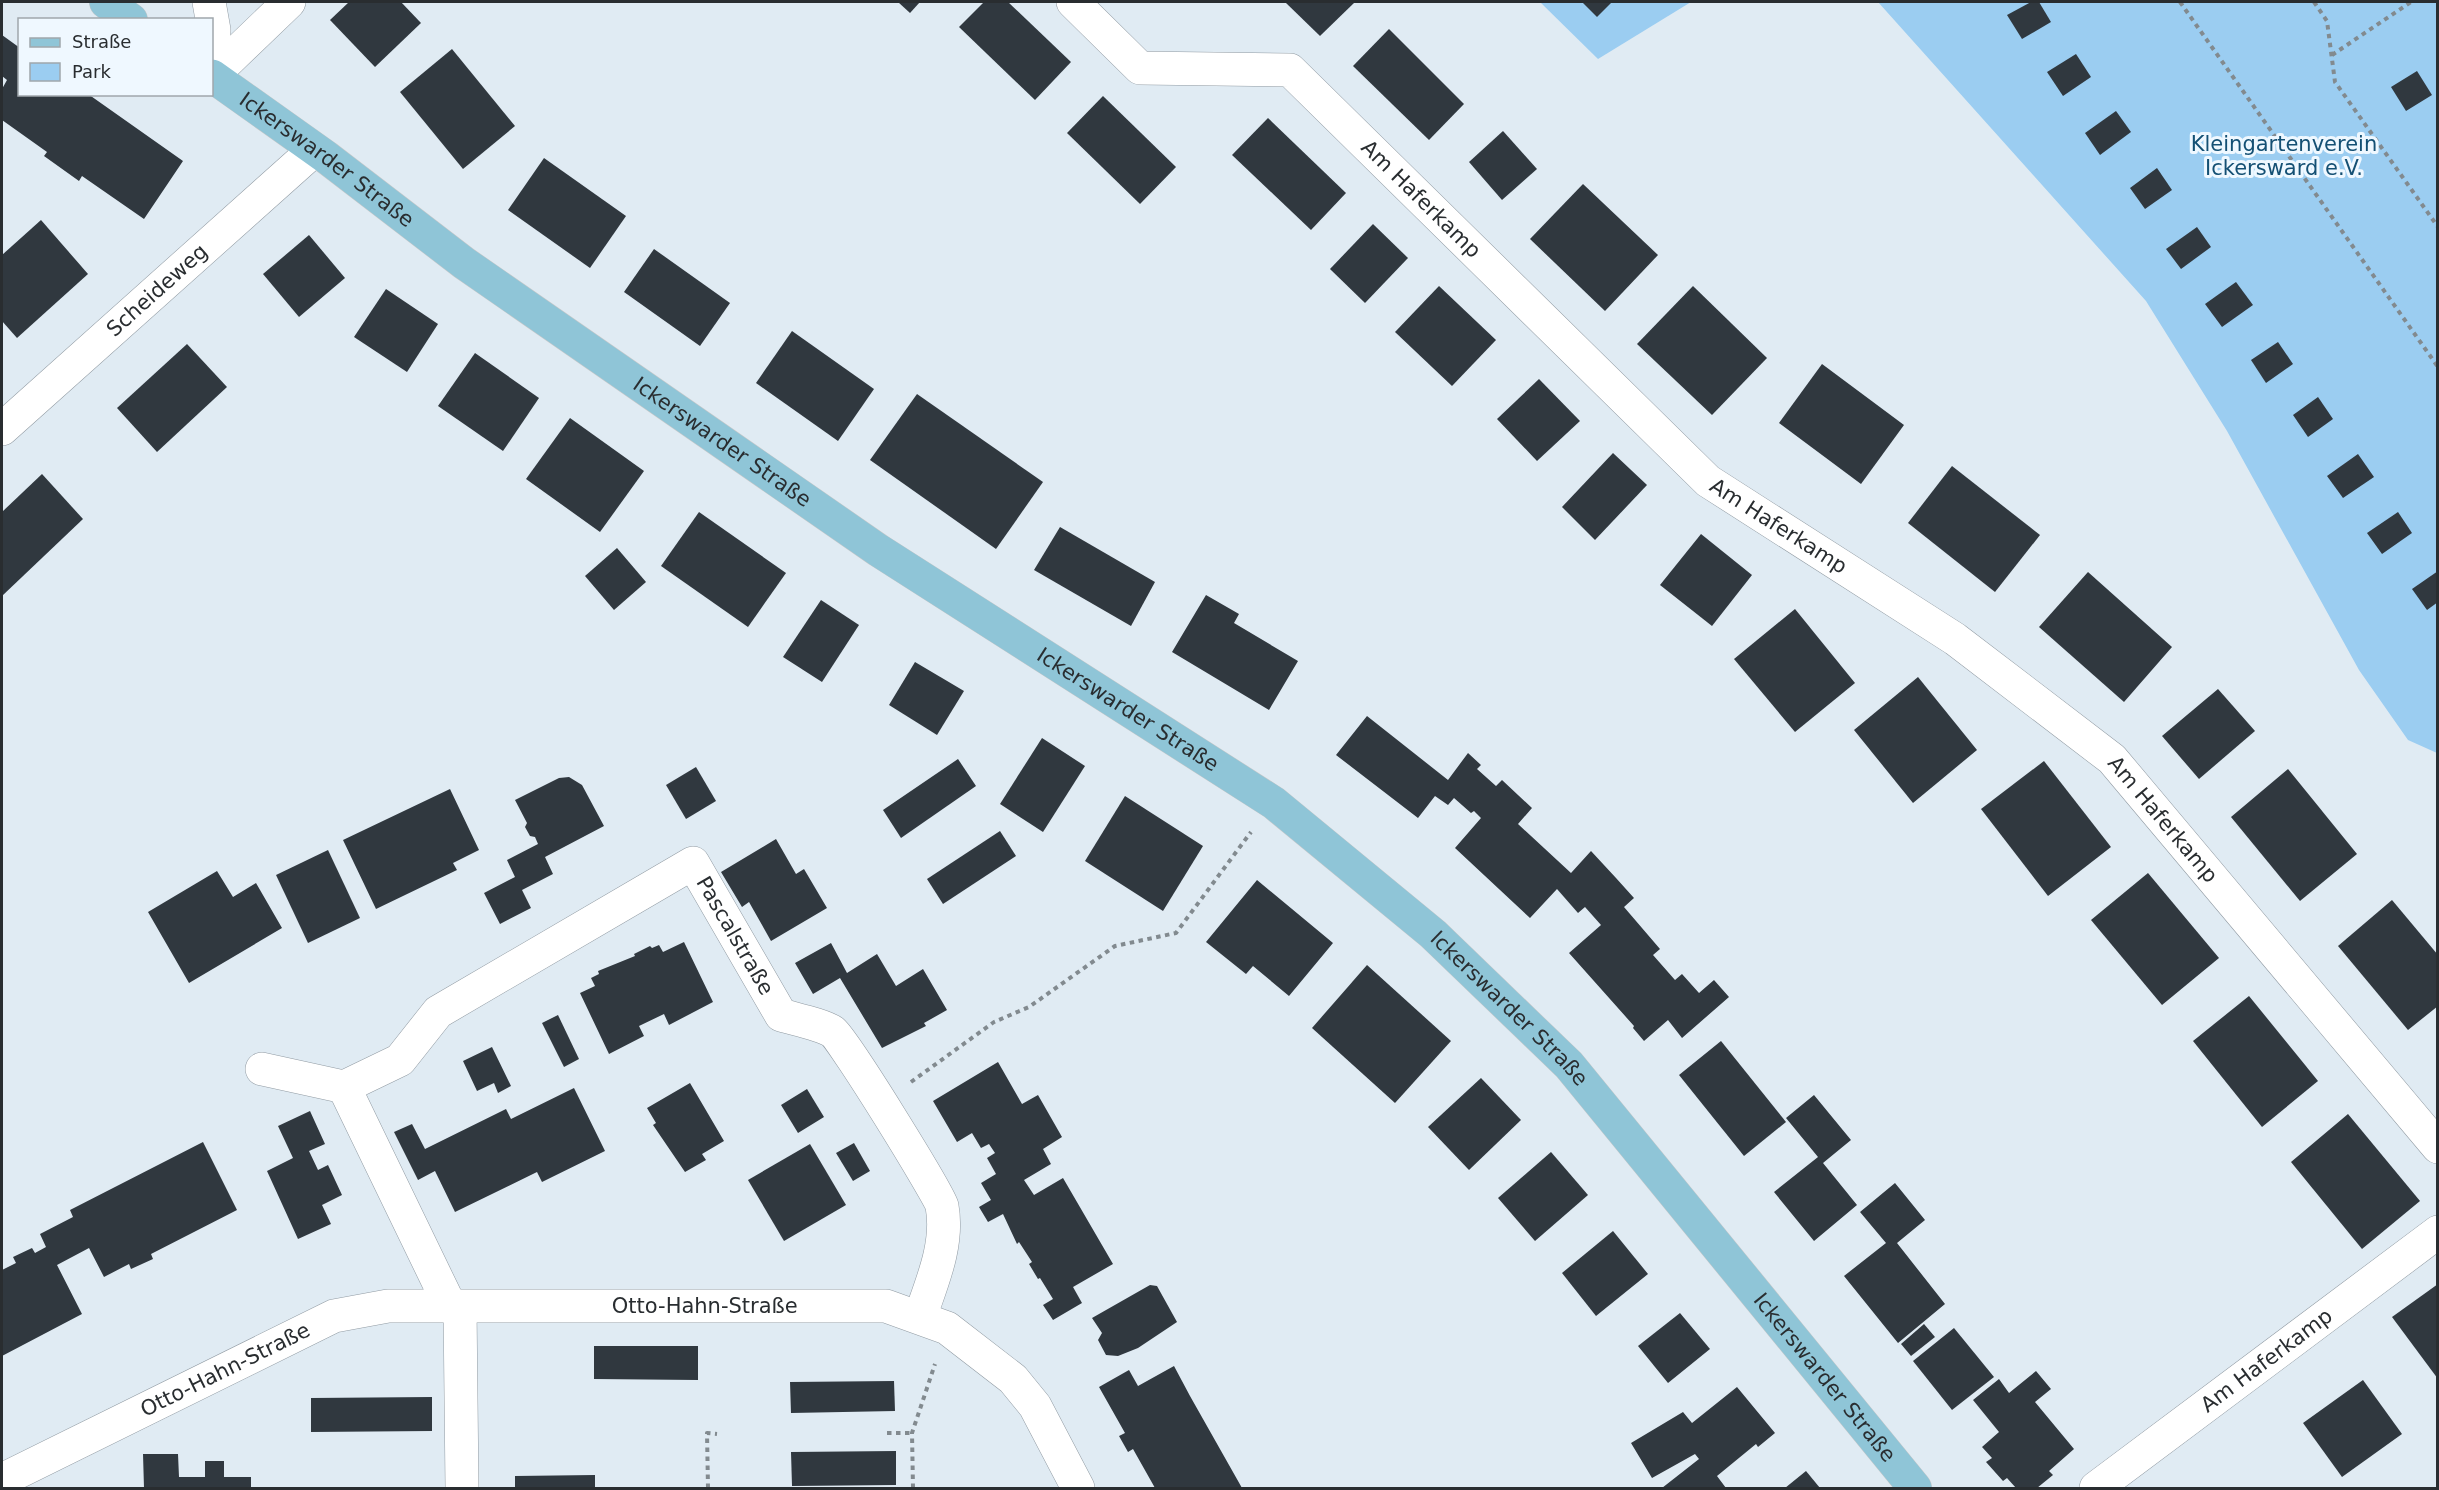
<svg xmlns="http://www.w3.org/2000/svg" width="2439" height="1490" viewBox="0 0 2439 1490" font-family="'DejaVu Sans',sans-serif">
<rect width="100%" height="100%" fill="#e0ebf3"/>
<g fill="#9bcdf1">
<polygon points="1540,2 1691,2 1598,59"/>
<polygon points="1878,2 2437,2 2437,753 2408,740 2359,670 2227,431 2146,301"/>
</g>
<g fill="#30383f">
<polygon points="349,2 401,2 421,23 375,67 330,20"/>
<polygon points="898,2 920,2 910,13"/>
<polygon points="984,2 1008,2 1071,62 1035,100 959,27"/>
<polygon points="1285,2 1355,2 1320,36"/>
<polygon points="1582,2 1612,2 1597,17"/>
<polygon points="2031,2 2039,2 2051,22 2022,39 2007,15"/>
<polygon points="1389,29 1464,104 1429,140 1353,66"/>
<polygon points="2,35 20,48 20,94 88,94 183,161 144,219 82,176 79,181 44,156 47,152 2,120 2,89 7,80 2,76"/>
<polygon points="452,49 515,126 463,169 400,92"/>
<polygon points="2076,54 2091,77 2063,96 2047,72"/>
<polygon points="2417,71 2432,95 2406,111 2391,87"/>
<polygon points="1103,96 1176,167 1140,204 1067,133"/>
<polygon points="2116,111 2131,132 2100,155 2085,133"/>
<polygon points="1268,118 1346,193 1311,230 1232,155"/>
<polygon points="1503,131 1537,169 1502,200 1469,162"/>
<polygon points="544,158 626,216 590,268 508,210"/>
<polygon points="2157,168 2172,190 2145,209 2130,188"/>
<polygon points="1583,184 1658,255 1605,311 1530,239"/>
<polygon points="41,220 88,274 17,338 2,321 2,255"/>
<polygon points="1373,224 1408,258 1365,303 1330,269"/>
<polygon points="2197,227 2211,247 2181,269 2166,249"/>
<polygon points="309,235 345,278 299,317 263,274"/>
<polygon points="654,249 730,303 700,346 624,292"/>
<polygon points="2236,282 2253,305 2222,327 2205,304"/>
<polygon points="1439,286 1496,340 1452,386 1395,332"/>
<polygon points="1693,286 1767,358 1712,415 1637,344"/>
<polygon points="386,289 438,324 407,372 354,337"/>
<polygon points="792,331 874,389 838,441 756,383"/>
<polygon points="2278,342 2293,364 2266,383 2251,360"/>
<polygon points="187,344 227,387 157,452 117,408"/>
<polygon points="475,353 539,398 503,451 438,406"/>
<polygon points="1822,364 1904,425 1861,484 1779,423"/>
<polygon points="1539,379 1580,421 1537,461 1497,419"/>
<polygon points="917,394 1043,482 996,549 870,460"/>
<polygon points="2318,397 2333,419 2308,437 2293,415"/>
<polygon points="570,418 644,471 600,532 526,479"/>
<polygon points="1613,453 1647,485 1595,540 1562,507"/>
<polygon points="2358,454 2374,477 2343,498 2327,476"/>
<polygon points="1952,466 2040,535 1995,592 1908,523"/>
<polygon points="42,474 83,519 2,596 2,512"/>
<polygon points="699,512 786,573 748,627 661,566"/>
<polygon points="2398,512 2412,533 2382,554 2367,533"/>
<polygon points="1060,527 1155,582 1131,626 1034,570"/>
<polygon points="1701,534 1752,575 1712,626 1660,585"/>
<polygon points="617,548 646,582 614,610 585,576"/>
<polygon points="2438,571 2438,602 2427,610 2412,589"/>
<polygon points="2088,572 2172,647 2124,702 2039,627"/>
<polygon points="1206,595 1239,614 1234,623 1298,661 1269,710 1172,652"/>
<polygon points="821,600 859,625 822,682 783,657"/>
<polygon points="1795,609 1855,683 1795,732 1734,659"/>
<polygon points="915,662 964,691 937,735 889,705"/>
<polygon points="1918,677 1977,750 1913,803 1854,730"/>
<polygon points="2218,689 2255,731 2199,779 2162,736"/>
<polygon points="1367,716 1448,780 1468,753 1481,765 1477,769 1496,786 1502,780 1532,808 1518,824 1571,873 1591,851 1616,878 1634,898 1624,907 1660,949 1653,955 1675,980 1682,974 1699,993 1714,980 1729,997 1682,1038 1668,1020 1644,1041 1633,1028 1634,1026 1569,953 1601,925 1585,907 1578,913 1557,889 1530,918 1455,848 1481,818 1474,811 1471,813 1454,798 1448,805 1435,796 1418,818 1336,755"/>
<polygon points="1042,738 1085,766 1043,832 1000,804"/>
<polygon points="958,759 976,786 901,838 883,810"/>
<polygon points="2044,761 2111,847 2048,896 1981,809"/>
<polygon points="696,767 716,801 686,819 666,785"/>
<polygon points="2288,769 2357,854 2300,901 2231,817"/>
<polygon points="569,777 582,785 604,826 545,857 553,874 522,890 531,908 500,924 484,893 515,877 507,860 538,844 535,837 530,836 525,827 527,823 515,800 559,778"/>
<polygon points="450,789 479,850 453,863 457,870 376,909 343,840"/>
<polygon points="1125,796 1203,846 1163,911 1085,861"/>
<polygon points="1000,831 1016,856 943,904 927,879"/>
<polygon points="776,839 796,874 804,869 827,908 771,941 749,902 742,907 721,872"/>
<polygon points="328,850 360,918 308,943 276,875"/>
<polygon points="217,871 233,897 256,883 282,928 189,983 148,912"/>
<polygon points="2148,873 2219,958 2162,1005 2091,920"/>
<polygon points="1257,880 1333,943 1289,996 1253,966 1246,974 1206,942"/>
<polygon points="2392,900 2438,955 2438,1006 2408,1030 2338,946"/>
<polygon points="684,942 713,1002 669,1025 664,1014 639,1026 644,1036 609,1054 580,993 595,986 591,978 599,974 598,971 635,956 634,954 650,946 652,948 659,945 663,952"/>
<polygon points="831,943 847,973 877,954 896,986 923,969 947,1010 924,1023 926,1026 882,1048 840,978 813,994 795,963"/>
<polygon points="1367,965 1451,1041 1395,1103 1312,1028"/>
<polygon points="2249,996 2318,1081 2262,1127 2193,1041"/>
<polygon points="558,1015 579,1059 564,1067 542,1023"/>
<polygon points="1721,1041 1786,1122 1744,1156 1679,1075"/>
<polygon points="492,1047 511,1086 498,1093 494,1083 477,1091 463,1061"/>
<polygon points="998,1062 1022,1104 1038,1095 1062,1137 1043,1149 1051,1164 1024,1180 1034,1195 1063,1178 1113,1264 1073,1287 1082,1303 1053,1320 1043,1305 1053,1299 1040,1278 1038,1279 1029,1264 1032,1262 1019,1242 1017,1244 1003,1214 988,1222 979,1207 991,1200 981,1183 996,1174 987,1158 995,1153 989,1144 981,1148 972,1133 957,1142 933,1101"/>
<polygon points="1481,1078 1521,1120 1469,1170 1428,1127"/>
<polygon points="690,1083 724,1141 702,1154 706,1160 685,1172 653,1125 656,1123 647,1108"/>
<polygon points="574,1088 605,1151 542,1182 537,1172 455,1212 435,1171 418,1180 394,1132 412,1124 425,1149 506,1109 511,1119"/>
<polygon points="807,1089 824,1117 798,1133 781,1105"/>
<polygon points="1814,1095 1851,1140 1823,1163 1857,1205 1814,1241 1774,1192 1818,1157 1786,1118"/>
<polygon points="310,1111 325,1144 309,1151 318,1170 328,1165 342,1195 322,1205 331,1224 298,1239 267,1171 293,1158 278,1126"/>
<polygon points="2348,1114 2420,1201 2362,1249 2291,1162"/>
<polygon points="203,1142 237,1210 151,1254 153,1259 131,1269 129,1264 104,1277 89,1248 57,1265 82,1314 2,1356 2,1270 16,1263 13,1257 32,1248 35,1253 46,1247 40,1234 73,1217 70,1210"/>
<polygon points="854,1143 870,1171 853,1181 836,1153"/>
<polygon points="810,1144 846,1205 784,1241 748,1180"/>
<polygon points="1551,1152 1588,1195 1535,1241 1498,1198"/>
<polygon points="1895,1183 1925,1220 1897,1243 1945,1304 1898,1343 1844,1276 1886,1243 1860,1212"/>
<polygon points="1613,1231 1648,1274 1596,1316 1562,1273"/>
<polygon points="2438,1284 2438,1379 2392,1317"/>
<polygon points="1150,1285 1157,1286 1177,1322 1138,1348 1118,1356 1106,1355 1098,1340 1102,1333 1092,1318"/>
<polygon points="1680,1313 1710,1349 1668,1383 1638,1346"/>
<polygon points="1924,1324 1935,1337 1911,1356 1901,1344"/>
<polygon points="1954,1328 1994,1377 1952,1410 1913,1361"/>
<polygon points="594,1346 698,1346 698,1380 594,1379"/>
<polygon points="1174,1366 1190,1396 1242,1488 1155,1488 1133,1449 1128,1452 1119,1436 1125,1433 1099,1387 1129,1370 1138,1386"/>
<polygon points="2036,1371 2051,1389 2035,1402 2074,1449 2049,1471 2053,1475 2037,1488 2016,1488 2007,1478 2003,1481 1986,1462 1992,1458 1982,1447 1999,1432 1973,1400 1999,1379 2009,1393"/>
<polygon points="2363,1380 2402,1434 2342,1477 2303,1423"/>
<polygon points="894,1381 895,1411 791,1413 790,1382"/>
<polygon points="1737,1387 1775,1433 1758,1447 1756,1444 1717,1476 1726,1488 1662,1488 1699,1459 1695,1454 1652,1478 1631,1443 1683,1412 1692,1423"/>
<polygon points="432,1397 432,1431 311,1432 311,1398"/>
<polygon points="896,1451 896,1485 792,1486 791,1452"/>
<polygon points="143,1454 178,1454 179,1477 205,1477 205,1461 224,1461 224,1477 251,1477 251,1488 144,1488"/>
<polygon points="1806,1471 1820,1488 1785,1488"/>
<polygon points="595,1475 595,1488 515,1488 515,1476"/>
</g>
<g fill="none" stroke-linecap="round" stroke-linejoin="round">
<g stroke="#919ba3" stroke-width="34">
<g id="minor">
<polyline points="209,2 214,30 212,76"/>
<path id="s1" d="M 1073,2 L 1140,68 L 1290,70 L 1708,481 L 1955,639 L 2112,759 L 2438,1147"/>
<polyline points="212,76 289,2"/>
<path id="s2" d="M 2,429 L 314,150"/>
<polyline points="262,1069 344,1087"/>
<path id="s3" d="M 450,1306 L 344,1087 L 400,1060 L 438,1012 L 693,863 L 781,1015 C 794,1019 823,1025 833,1032 C 843,1039 939,1194 942,1206 C 949,1244 932,1282 920,1317"/>
<polyline points="460,1307 462,1488"/>
<path id="s4" d="M 2,1480 L 334,1316 L 388,1306 L 886,1306 L 947,1328 L 1013,1379 L 1035,1406 L 1078,1488"/>
<path id="s5" d="M 2096,1488 L 2438,1232"/>
</g>
</g>
<g stroke="#c7c8c9" stroke-width="34">
<g id="major">
<polyline points="106,2 131,20"/>
<path id="s6" d="M 212,76 L 326,157 L 464,263 L 878,550 L 1274,803 L 1433,934 L 1569,1065 L 1915,1488"/>
</g>
</g>
<g stroke="#828a8f" stroke-width="4" stroke-dasharray="4.5 4.5" stroke-linecap="butt">
<polyline points="2180,2 2438,367"/>
<polyline points="2314,2 2327,21 2335,82 2438,227"/>
<polyline points="2332,55 2411,2"/>
<polyline points="911,1082 994,1022 1029,1007 1115,946 1176,933 1251,832"/>
<polyline points="887,1433 912,1433"/>
<polyline points="708,1488 707,1433 717,1434"/>
<polyline points="913,1488 912,1433 935,1364"/>
</g>
<use href="#minor" stroke="#fff" stroke-width="33"/>
<use href="#major" stroke="#8fc5d7" stroke-width="33"/>
</g>
<g text-anchor="middle" stroke-width="6" stroke-linejoin="round" paint-order="stroke">
<g font-size="21" fill="#145074" stroke="#eff8ff">
<text x="2284" y="151">Kleingartenverein<tspan x="2284" dy="24">Ickersward e.V.</tspan></text>
</g>
<g font-size="21" fill="#292d30" stroke="#eff8ff">
<text dy="7" stroke="none"><textPath href="#s6" startOffset="142">Ickerswarder Straße</textPath></text>
<text dy="7" stroke="none"><textPath href="#s1" startOffset="428">Am Haferkamp</textPath></text>
<text dy="7" stroke="none"><textPath href="#s2" startOffset="208">Scheideweg</textPath></text>
<text dy="7" stroke="none"><textPath href="#s6" startOffset="628">Ickerswarder Straße</textPath></text>
<text dy="7" stroke="none"><textPath href="#s1" startOffset="914">Am Haferkamp</textPath></text>
<text dy="7" stroke="none"><textPath href="#s6" startOffset="1114">Ickerswarder Straße</textPath></text>
<text dy="7" stroke="none"><textPath href="#s1" startOffset="1400">Am Haferkamp</textPath></text>
<text dy="7" stroke="none"><textPath href="#s3" startOffset="746">Pascalstraße</textPath></text>
<text dy="7" stroke="none"><textPath href="#s6" startOffset="1600">Ickerswarder Straße</textPath></text>
<text dy="7" stroke="none"><textPath href="#s4" startOffset="742">Otto-Hahn-Straße</textPath></text>
<text dy="7" stroke="none"><textPath href="#s5" startOffset="213">Am Haferkamp</textPath></text>
<text dy="7" stroke="none"><textPath href="#s4" startOffset="249">Otto-Hahn-Straße</textPath></text>
<text dy="7" stroke="none"><textPath href="#s6" startOffset="2086">Ickerswarder Straße</textPath></text>
</g>
</g>
<rect width="2439" height="1490" fill="none" stroke="#292d30" stroke-width="6"/>
<rect x="18" y="18" width="195" height="78" fill="#eff8ff" stroke="#a0a7ac" stroke-width="1.5"/>
<rect x="30" y="38" width="30" height="9" fill="#8fc5d7" stroke="#a0a7ac" stroke-width="1.5"/>
<text x="72" y="48" font-size="18" fill="#292d30">Straße</text>
<rect x="30" y="63" width="30" height="18" fill="#9bcdf1" stroke="#a0a7ac" stroke-width="1.5"/>
<text x="72" y="78" font-size="18" fill="#292d30">Park</text>
</svg>
